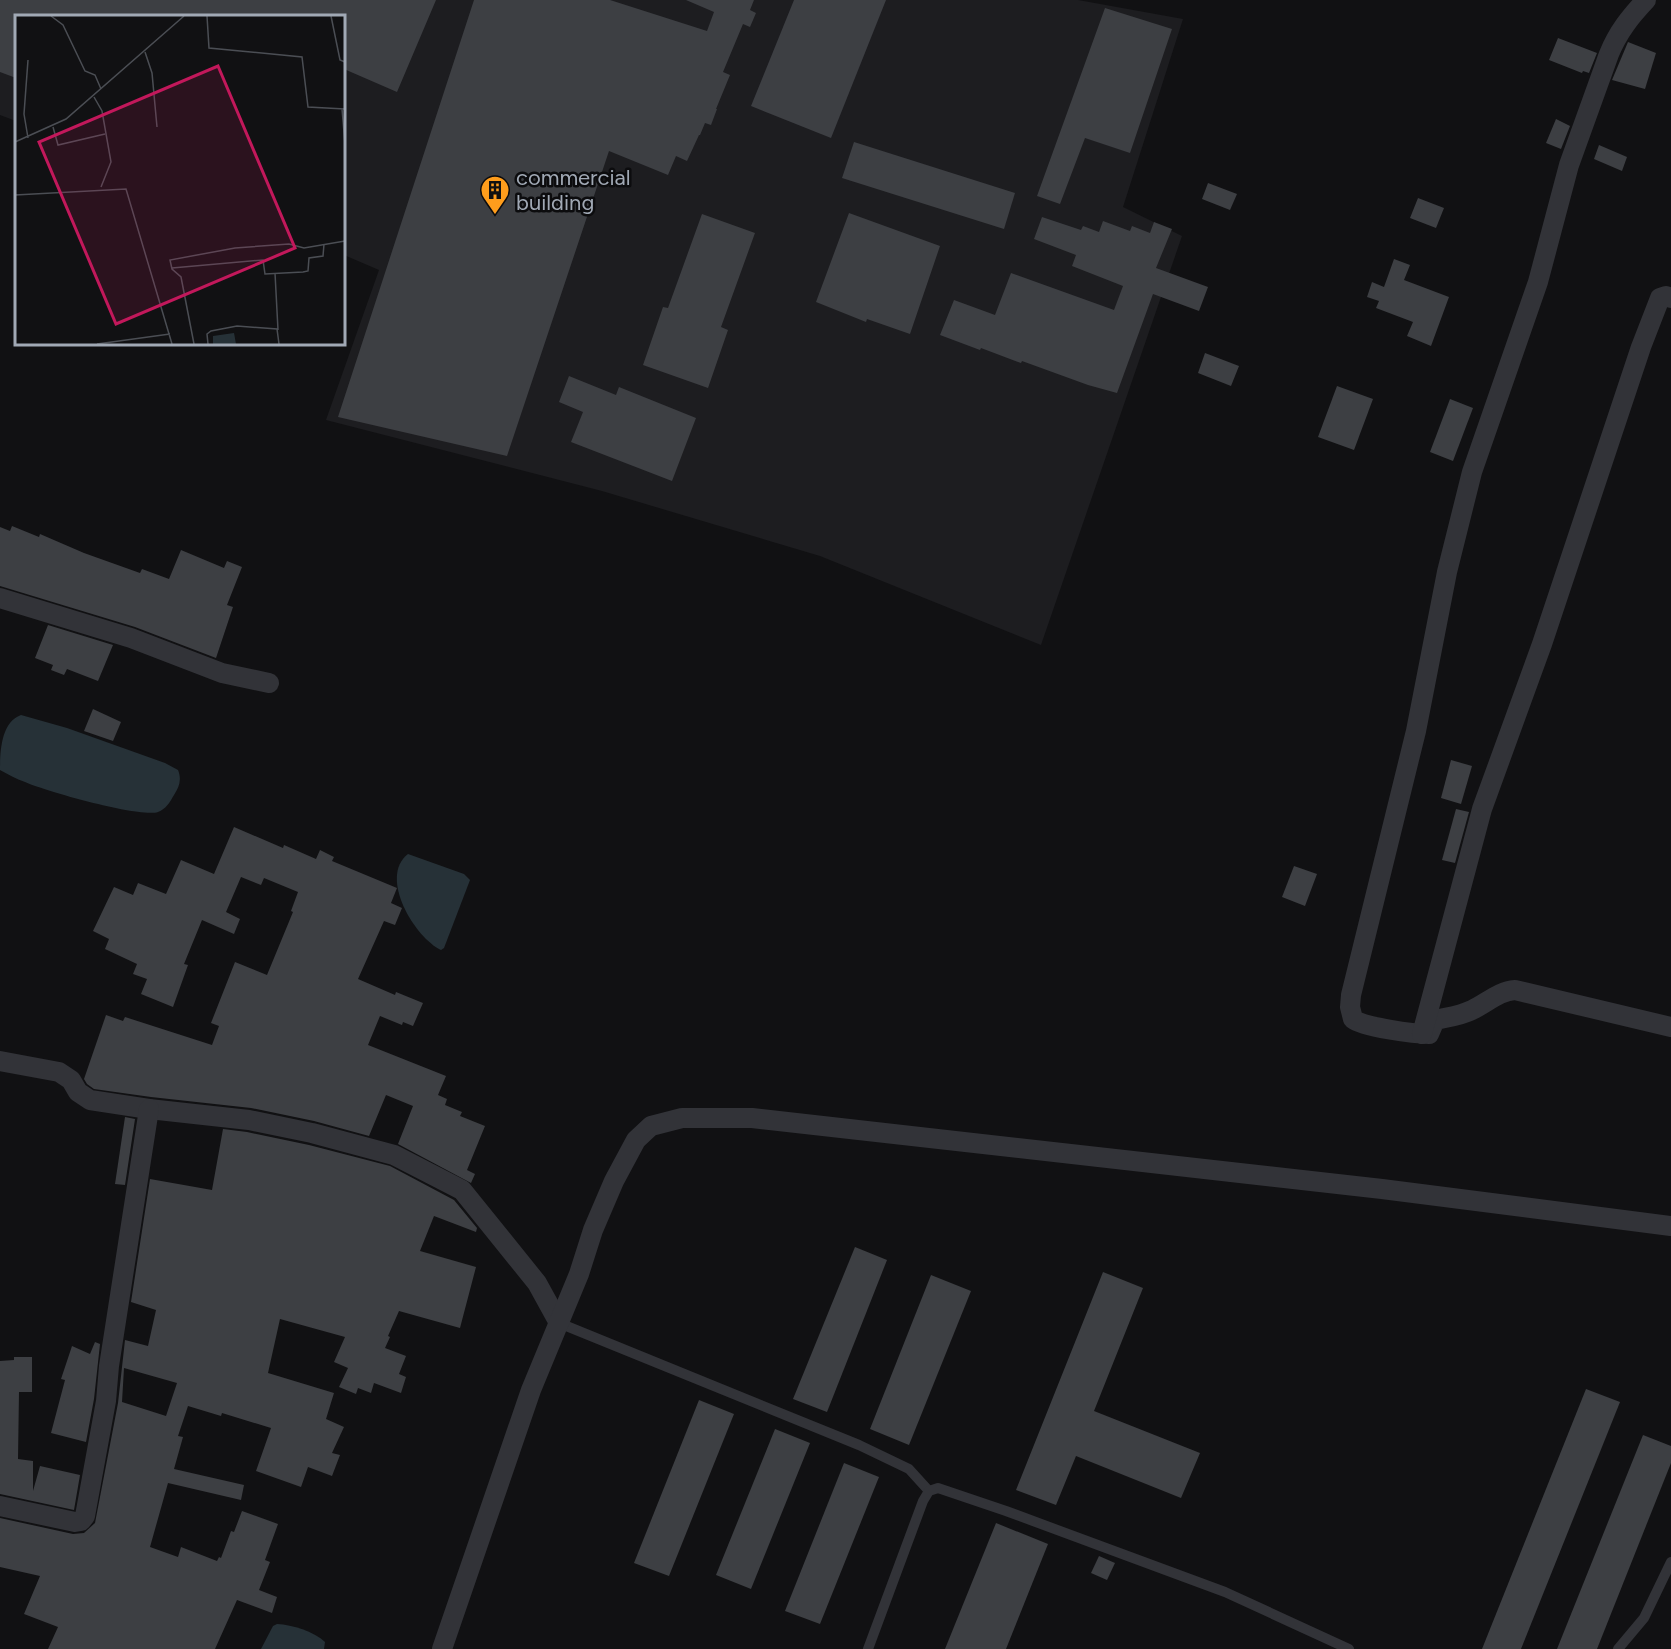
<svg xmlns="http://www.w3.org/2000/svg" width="1671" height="1649" viewBox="0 0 1671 1649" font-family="Figtree,sans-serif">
<rect width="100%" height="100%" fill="#111113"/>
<polygon fill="#1d1d20" points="0,0 1078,0 1183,19 1123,207 1182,236 1041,645 820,556 602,491 326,420 379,270 344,255 344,16 16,16 16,121 0,115"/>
<g fill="#263137">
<path d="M 21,715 L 67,728 L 165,763 L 178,770 C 182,780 179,787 174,795 C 170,802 166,809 158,812 C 140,818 45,791 25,782 C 16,779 8,774 0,770 C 0,752 1,722 21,715 Z"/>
<path d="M 408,854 L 464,874 L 470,880 L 444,948 L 441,950 C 415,938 378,877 408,854 Z"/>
<path d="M 277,1624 C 293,1625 313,1631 325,1642 L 324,1649 L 261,1649 L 273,1626 Z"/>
</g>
<g fill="#3d3f43" fill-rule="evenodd">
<polygon points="0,0 436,0 397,92 344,69 344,16 16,16 16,78 0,72"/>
<polygon points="474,0 610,0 707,31 714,12 686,0 754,0 750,10 756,13 750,27 743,24 723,72 730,75 716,109 717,109 711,125 705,123 700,135 699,135 687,161 676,156 668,175 609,151 507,456 338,417"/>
<polygon points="794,0 886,0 831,138 751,106"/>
<polygon points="1105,8 1172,29 1130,153 1085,138 1060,204 1037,196"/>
<polygon points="1558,38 1597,53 1589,73 1583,71 1582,73 1549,60"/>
<polygon points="1628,42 1656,53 1645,89 1612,80"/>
<polygon points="1556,119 1570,126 1561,149 1546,143"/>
<polygon points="854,142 1015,193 1004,229 842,178"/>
<polygon points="1599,145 1627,157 1622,171 1594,159"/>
<polygon points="1208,183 1237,194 1230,210 1202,199"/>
<polygon points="1418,198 1444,208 1436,228 1410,218"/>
<polygon points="849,213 940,246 910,334 867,319 866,322 816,302"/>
<polygon points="702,214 755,233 721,327 728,330 708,388 643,365 663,307 668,308"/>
<polygon points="1042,217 1081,230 1083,226 1099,232 1103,221 1130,231 1132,226 1150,233 1154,222 1172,229 1156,268 1208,287 1199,311 1153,294 1117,393 1088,385 1022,361 1021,363 981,348 980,350 940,335 954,300 995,315 1011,273 1114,310 1123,286 1072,266 1076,255 1034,239"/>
<polygon points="1394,259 1410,265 1404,280 1449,297 1431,346 1407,336 1413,322 1376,308 1379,301 1367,297 1372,282 1384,287"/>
<polygon points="1205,353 1239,366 1231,386 1198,373"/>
<polygon points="569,376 616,395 619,387 696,418 672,481 571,442 583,412 559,402"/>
<polygon points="1337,386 1373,399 1354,450 1318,437"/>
<polygon points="1450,399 1473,408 1453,461 1430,452"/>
<polygon points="12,526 39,537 40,534 84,553 140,573 142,569 169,579 181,550 224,568 227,561 242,567 227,605 233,607 216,658 135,627 0,586 0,527 10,531"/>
<polygon points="48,625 113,645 98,681 67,669 64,675 51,670 53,665 35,658"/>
<polygon points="93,709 121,722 113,741 84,731"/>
<polygon points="1451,760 1472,766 1461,804 1441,798"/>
<polygon points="1456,809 1469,812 1455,863 1442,860"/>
<polygon points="234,827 283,848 284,845 316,859 320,850 334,857 332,861 397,888 391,903 402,908 395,925 384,921 358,979 395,995 396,992 423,1003 413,1026 403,1022 402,1025 380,1016 368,1045 446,1076 438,1095 447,1099 445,1105 462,1112 460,1116 485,1126 467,1170 475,1174 471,1183 398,1144 413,1106 386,1095 369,1136 314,1121 251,1108 151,1097 94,1089 87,1084 84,1079 106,1015 123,1021 125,1017 212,1045 219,1026 211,1023 235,962 267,975 293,912 291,911 298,892 264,878 261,885 241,877 226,912 240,919 234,934 202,920 184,964 188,965 173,1007 141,994 147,979 133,974 137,964 105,949 109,939 93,931 114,887 133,895 138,883 166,894 181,860 214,874"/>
<polygon points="1294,866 1317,874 1305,906 1282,897"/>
<polygon points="125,1117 135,1119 125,1185 115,1184"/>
<path d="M 223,1129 L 247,1132 L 309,1145 L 390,1166 L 454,1200 L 477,1228 L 476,1232 L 434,1216 L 420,1251 L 476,1267 L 460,1328 L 399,1311 L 388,1336 L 390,1337 L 385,1348 L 406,1356 L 399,1374 L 406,1377 L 401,1393 L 374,1383 L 371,1393 L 358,1388 L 356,1394 L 339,1387 L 348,1368 L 334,1362 L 345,1337 L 280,1319 L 268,1373 L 334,1393 L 326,1419 L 344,1427 L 332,1453 L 340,1455 L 332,1476 L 308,1467 L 301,1487 L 256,1471 L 271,1428 L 222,1413 L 221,1416 L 188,1406 L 178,1436 L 183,1437 L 174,1469 L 244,1485 L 241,1500 L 168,1483 L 150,1547 L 178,1557 L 181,1547 L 217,1561 L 219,1557 L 221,1558 L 231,1531 L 234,1532 L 242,1511 L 278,1524 L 265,1560 L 270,1562 L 259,1590 L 277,1597 L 272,1613 L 237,1600 L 215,1649 L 48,1649 L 58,1627 L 24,1614 L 40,1576 L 0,1567 L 0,1518 L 73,1534 L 84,1533 L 95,1523 L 118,1403 L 125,1340 L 148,1346 L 156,1310 L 131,1302 L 150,1179 L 212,1190 ZM 124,1368 L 177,1383 L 166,1416 L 122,1402 Z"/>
<polygon points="855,1247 887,1260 827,1412 793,1399"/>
<polygon points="1103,1272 1143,1288 1094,1411 1200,1453 1181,1498 1076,1456 1056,1505 1016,1490"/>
<polygon points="931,1275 971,1291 909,1445 870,1429"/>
<polygon points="95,1342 100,1344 94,1399 86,1442 51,1433 65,1380 61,1379 72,1346 90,1354"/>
<polygon points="14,1357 32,1357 32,1392 19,1392 18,1459 33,1461 33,1491 40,1466 80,1475 74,1510 0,1494 0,1361 14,1360"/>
<polygon points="1586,1389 1620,1402 1521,1649 1482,1649"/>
<polygon points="699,1400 734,1414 669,1576 634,1563"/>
<polygon points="775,1429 810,1443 751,1589 716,1575"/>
<polygon points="1643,1435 1671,1446 1671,1463 1597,1649 1557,1649"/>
<polygon points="844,1463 879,1477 820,1624 785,1611"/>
<polygon points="996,1523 1048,1544 1006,1649 945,1649"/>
<polygon points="1099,1556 1115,1563 1107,1580 1091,1573"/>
</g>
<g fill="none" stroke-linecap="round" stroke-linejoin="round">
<g stroke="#323338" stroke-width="10">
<polyline points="559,1323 859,1445 909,1469 929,1491"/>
<polyline points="868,1649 923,1501 929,1491 938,1488 1006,1511 1225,1592 1349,1649"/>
<polyline points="1618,1649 1644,1618 1671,1562"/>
</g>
<g stroke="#323338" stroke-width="20">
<path d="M 1646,0 C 1630,17 1618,32 1609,54 L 1569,165 L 1538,282 L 1472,472 L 1447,572 L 1416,731 L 1351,995 L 1350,1007 L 1353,1019 C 1363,1027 1414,1034 1429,1034 L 1435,1020 C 1448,1017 1460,1016 1472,1010 C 1487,1003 1499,991 1515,990 L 1671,1027"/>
<polyline points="0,598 131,638 222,673 269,683"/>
<polyline points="1422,1034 1482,809 1542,644 1641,347 1660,298 1666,296 1671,298"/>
<polyline points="0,1061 59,1072 71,1080 78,1092 90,1100 149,1109 249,1120 312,1133 394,1155 462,1190 537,1283 559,1323"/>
<polyline points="0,1506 75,1522 81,1521 85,1516 106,1401 109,1366 149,1109"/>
<polyline points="442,1649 531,1390 579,1274 593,1230 614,1181 636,1140 651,1126 682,1118 752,1118 1382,1189 1671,1226"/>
</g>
</g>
<defs>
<g id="building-pin" transform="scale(1.5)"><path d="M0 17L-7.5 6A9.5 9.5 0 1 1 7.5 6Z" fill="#ff9d1c" stroke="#0c0c0e"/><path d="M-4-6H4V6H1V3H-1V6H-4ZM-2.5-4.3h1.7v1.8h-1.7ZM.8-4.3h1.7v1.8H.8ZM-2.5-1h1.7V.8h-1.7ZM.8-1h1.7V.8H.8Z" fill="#111"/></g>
</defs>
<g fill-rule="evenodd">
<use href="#building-pin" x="495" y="190"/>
</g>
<g text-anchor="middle" stroke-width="5" stroke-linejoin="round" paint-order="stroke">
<g font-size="22" fill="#a1a9b5" stroke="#0c0c0e" text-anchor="start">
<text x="516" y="185">commercial<tspan x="516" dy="25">building</tspan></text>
</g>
</g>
<g transform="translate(15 15)">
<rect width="330" height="330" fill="#111113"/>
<path d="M 219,318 L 221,329 L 198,329 L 198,321 Z" fill="#263137"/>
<path fill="none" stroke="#4b4e54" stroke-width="1.5" d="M 36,1 L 48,10 L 70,56 L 80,60 L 86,74M 192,1 L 194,33 L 287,42 L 293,92 L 330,94M 316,1 L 325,45 L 330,47M 130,37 L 137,58 L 142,112M 13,45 L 9,99 L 13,123M 79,82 L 87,96 L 96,147 L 86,172M 327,94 L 330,129M 38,112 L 43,130 L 90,119M 0,127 L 51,104 L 169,1M 0,180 L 111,174 L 157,329M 157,253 L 248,245 L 250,259 L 288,257 L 293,256 L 294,243 L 308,241 L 309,229M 260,258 L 263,315M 82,329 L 155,319M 179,329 L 166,262 L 157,254 L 155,245 L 220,233 L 274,229 L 289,233 L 330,226M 193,329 L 192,319 L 196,316 L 222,311 L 262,314 L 264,329"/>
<path fill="#c2185b" fill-opacity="0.15" stroke="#c2185b" stroke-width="3" d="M 203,51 L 280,233 L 101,309 L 24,127 Z"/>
<rect width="330" height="330" fill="none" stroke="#a1a9b5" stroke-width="3"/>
</g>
</svg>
